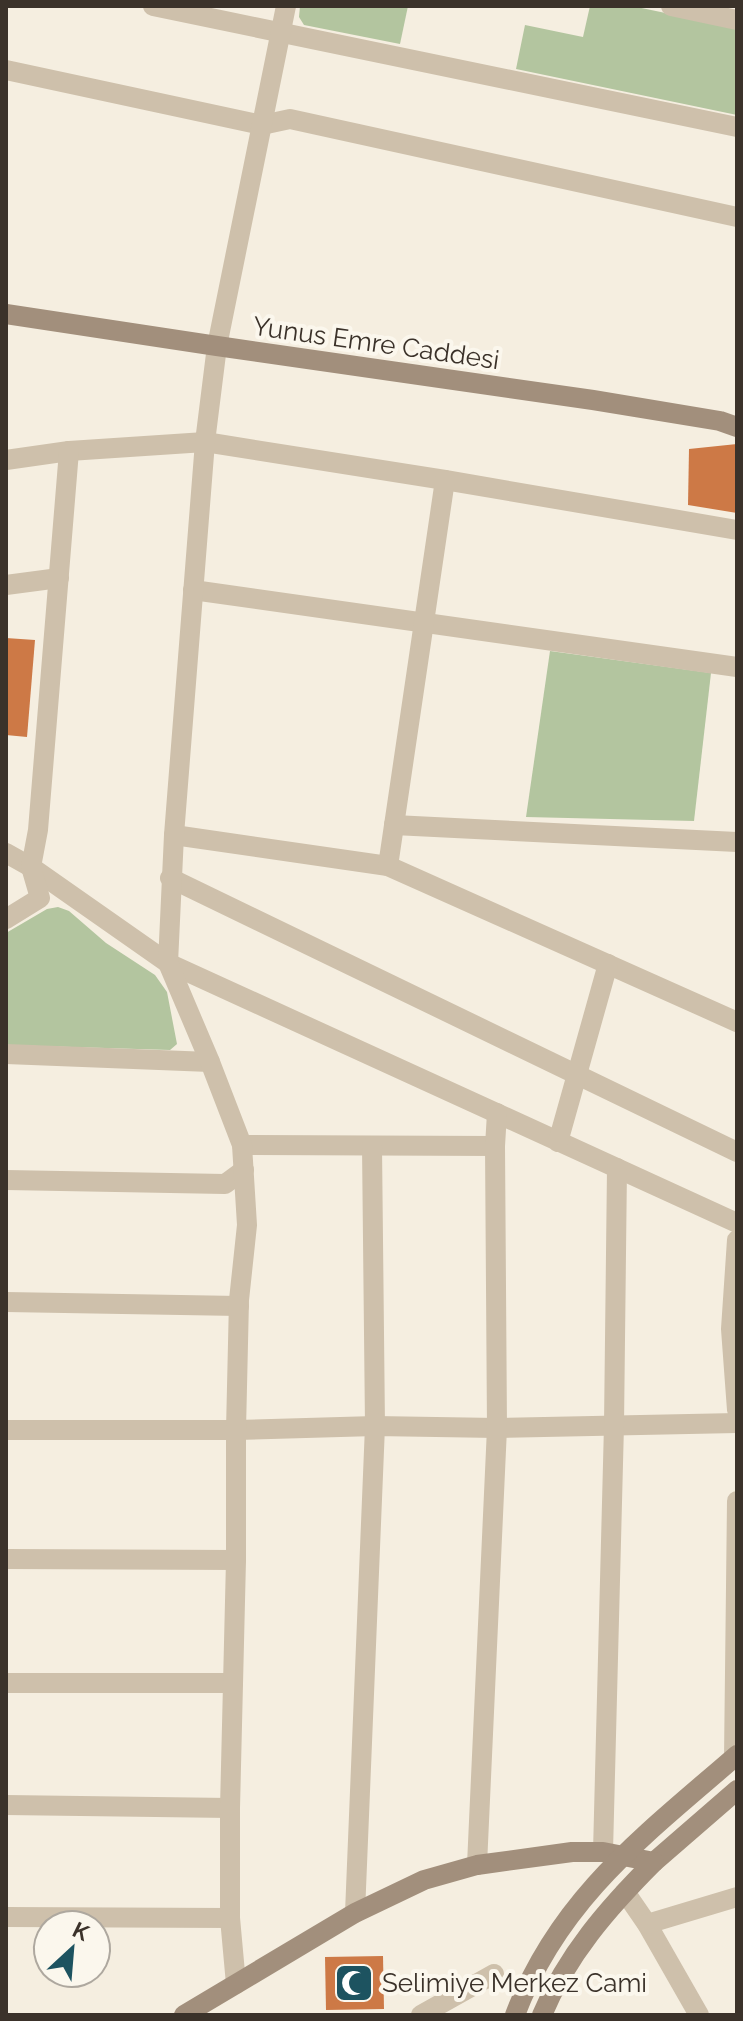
<svg xmlns="http://www.w3.org/2000/svg" width="743" height="2021" viewBox="0 0 743 2021" font-family="Raleway,sans-serif">
<rect width="100%" height="100%" fill="#f5eee0"/>
<g fill="#b3c59f">
<polygon points="300,6 408,6 400,44 304,25 299,17"/>
<polygon points="590,6 632,6 737,28 737,115 516,69 525,25 583,37"/>
<polygon points="550,651 711,673 694,821 526,817"/>
<polygon points="58,907 69,911 106,943 155,975 167,992 177,1044 170,1050 6,1045 6,933 47,909"/>
</g>
<g fill="#cd7946">
<polygon points="737,444 737,513 688,505 689,449"/>
<polygon points="6,638 35,640 27,737 6,735"/>
<polygon points="383,1956 384,2009 326,2010 325,1957"/>
</g>
<g fill="none" stroke-linecap="round" stroke-linejoin="round">
<g stroke="#cec0ab" stroke-width="20">
<polyline points="153,6 737,127"/>
<polyline points="671,6 737,20"/>
<polyline points="6,70 262,125 290,119 737,217"/>
<polyline points="6,460 69,451 205,442 445,480 737,530"/>
<polyline points="6,585 59,578"/>
<polyline points="193,590 737,667"/>
<polyline points="394,825 737,842"/>
<polyline points="174,835 388,866 737,1022"/>
<polyline points="6,853 31,867 168,963 737,1223"/>
<polyline points="388,866 445,480"/>
<polyline points="170,878 737,1152"/>
<polyline points="6,919 40,898 31,867 38,830 69,451"/>
<polyline points="6,1054 210,1062"/>
<polyline points="558,1142 608,964"/>
<polyline points="242,1145 495,1146"/>
<polyline points="6,1180 225,1184 244,1170"/>
<polyline points="737,1240 731,1329 737,1410"/>
<polyline points="6,1302 239,1306"/>
<polyline points="6,1430 236,1430 375,1426 497,1428 737,1423"/>
<polyline points="6,1559 236,1560"/>
<polyline points="6,1683 233,1683"/>
<polyline points="734,1758 737,1501"/>
<polyline points="6,1805 230,1808"/>
<polyline points="603,1852 614,1425 617,1168"/>
<polyline points="477,1865 497,1428 495,1146 497,1113"/>
<polyline points="625,1892 647,1924 699,2015"/>
<polyline points="355,1913 375,1426 372,1146"/>
<polyline points="6,1917 230,1918"/>
<polyline points="647,1924 737,1897"/>
<polyline points="236,1984 230,1918 230,1808 236,1560 236,1430 239,1300 247,1225 242,1145 210,1062 168,963 174,835 205,442 217,346 286,6"/>
<polyline points="421,2015 494,1974"/>
</g>
<g stroke="#a28f7c" stroke-width="20">
<polyline points="6,314 217,346 593,400 720,421 737,427"/>
<polyline points="184,2015 355,1913 424,1880 477,1865 572,1852 603,1852 654,1862 737,1790"/>
<path d="M 515,2015 C 559,1898 646,1834 737,1755"/>
<path d="M 542,2015 C 567,1955 608,1908 654,1862"/>
</g>
</g>
<defs>
<g id="mosque-square" transform="scale(2)"><rect x="-9" y="-9" width="18" height="18" rx="4" fill="#1d5360" stroke="#fbf7ed"/><path d="M3.5-4.9A6 6 0 1 0 3.5 4.9A5 5 0 1 1 3.5-4.9Z" fill="#fff"/></g>
</defs>
<g fill-rule="evenodd">
<use href="#mosque-square" x="354" y="1983"/>
</g>
<g text-anchor="middle" stroke-width="8" stroke-linejoin="round" paint-order="stroke">
<g font-size="26" fill="#3b322a" stroke="#fbf7ed">
<text transform="translate(376 343) rotate(8)" y="9">Yunus Emre Caddesi</text>
</g>
<g font-size="26" fill="#3b322a" stroke="#fbf7ed" text-anchor="start">
<text x="382" y="1992">Selimiye Merkez Cami</text>
</g>
</g>
<rect width="743" height="2021" fill="none" stroke="#3b322a" stroke-width="16"/>
<g transform="translate(72 1949) rotate(26)"><circle r="38" fill="#fbf7ed" stroke="#aea89f" stroke-width="2"/>
<path d="M0-6L14 30L0 20L-14 30Z" fill="#1d5360"/>
<text y="-12" font-size="22" font-weight="bold" text-anchor="middle" fill="#3b322a">K</text>
</g>
</svg>
